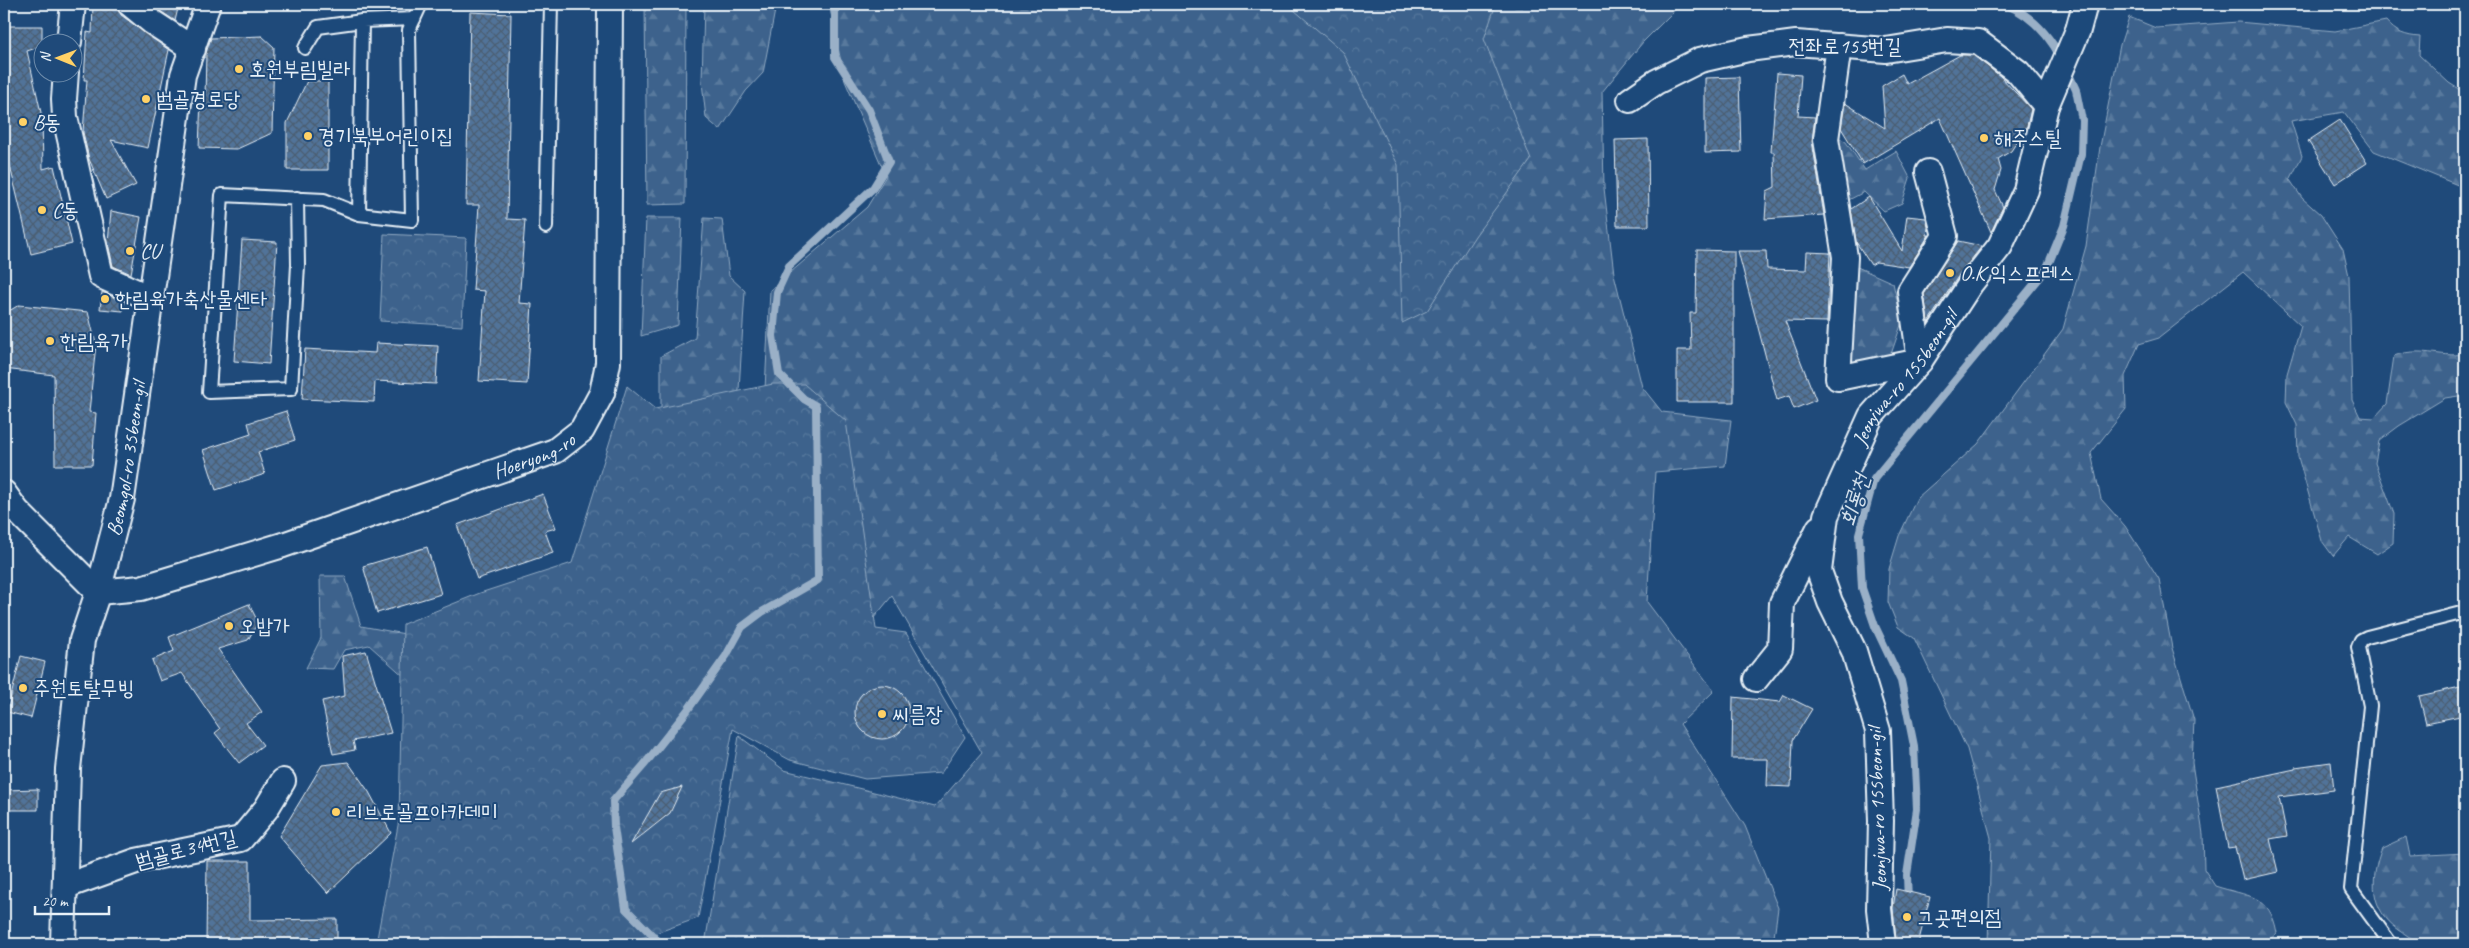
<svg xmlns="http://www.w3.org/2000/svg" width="2469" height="948" viewBox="0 0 2469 948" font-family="Caveat,'Poor Story',sans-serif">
<defs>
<pattern id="forest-firs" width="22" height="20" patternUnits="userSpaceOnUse" patternTransform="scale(1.25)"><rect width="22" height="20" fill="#3c628c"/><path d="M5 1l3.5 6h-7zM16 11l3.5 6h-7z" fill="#58799d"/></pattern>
<pattern id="park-crowns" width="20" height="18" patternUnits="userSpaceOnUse" patternTransform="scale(1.25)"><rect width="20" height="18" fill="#3c628c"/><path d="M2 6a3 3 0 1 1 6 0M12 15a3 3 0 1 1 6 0" fill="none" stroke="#58799d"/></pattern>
<pattern id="building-cross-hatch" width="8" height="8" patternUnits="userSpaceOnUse" patternTransform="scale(1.25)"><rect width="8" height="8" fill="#517399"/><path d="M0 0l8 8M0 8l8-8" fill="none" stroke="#4c5e72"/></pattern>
</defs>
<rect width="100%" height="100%" fill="#1f4a7a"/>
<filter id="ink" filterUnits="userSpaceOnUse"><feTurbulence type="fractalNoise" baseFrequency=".02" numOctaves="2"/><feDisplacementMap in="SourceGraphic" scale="10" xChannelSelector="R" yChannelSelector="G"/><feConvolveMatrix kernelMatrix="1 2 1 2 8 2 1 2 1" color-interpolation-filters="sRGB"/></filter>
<g filter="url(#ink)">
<g fill="url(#forest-firs)" stroke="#92aac2">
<polygon points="645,4 686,4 685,204 647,205"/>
<polygon points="704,4 776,5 763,73 746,91 720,130 706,118 702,82"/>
<polygon points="829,4 1681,4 1643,42 1602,92 1604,188 1614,274 1642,387 1662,412 1731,420 1725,466 1655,472 1647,602 1714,691 1680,724 1745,826 1778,908 1773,944 705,944 739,736 784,770 935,807 982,753 892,596 854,642 764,409 770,290 867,207 886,176 845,81"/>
<path d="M 2129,17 L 2156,28 L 2238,22 L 2335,31 L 2386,21 C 2396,33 2406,36 2420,37 L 2419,55 L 2449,83 L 2465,93 L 2465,188 L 2374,151 L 2344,112 L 2291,121 L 2302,156 L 2290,180 L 2302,198 L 2321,215 L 2343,249 L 2349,276 L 2352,400 L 2360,417 L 2374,418 L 2387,404 L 2394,356 C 2420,346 2439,358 2465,354 L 2465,395 L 2445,398 L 2399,426 L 2379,441 L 2375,463 L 2394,514 L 2393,543 L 2377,554 L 2349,537 L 2333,556 L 2322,541 L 2298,457 L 2297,425 L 2286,402 L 2287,374 L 2301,326 L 2243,272 L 2159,338 L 2139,344 L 2125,376 L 2126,409 L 2091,453 L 2101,499 L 2125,526 L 2159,579 L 2172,648 L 2194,720 L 2192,763 L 2203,834 L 2204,869 L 2215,886 C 2248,897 2270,893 2277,933 L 2265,944 L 1988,944 L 1991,838 L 1967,749 L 1914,638 L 1898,627 L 1888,602 L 1889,569 L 1899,536 L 1917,498 L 1978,444 L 2063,329 L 2086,246 L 2100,147 L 2120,45 Z"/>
<polygon points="1829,131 1846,142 1865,170 1896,151 1910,178 1902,203 1884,211 1864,192 1841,204"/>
<polygon points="646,218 682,218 678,325 641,336"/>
<polygon points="704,218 722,219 729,276 745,291 738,406 661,408 661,356 695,338"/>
<polygon points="1846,262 1893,283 1902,322 1888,363 1844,371"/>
<polygon points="320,576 345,576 361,626 416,636 416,687 369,645 344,650 333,669 306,668 321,638"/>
<path d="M 2406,837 L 2410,856 L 2465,853 L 2465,944 C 2449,944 2431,945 2415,940 C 2410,938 2404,933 2399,930 C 2369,909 2370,879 2382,848 Z"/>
</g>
<g fill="url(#park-crowns)" stroke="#92aac2">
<polygon points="1287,4 1496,4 1484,39 1531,160 1475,236 1427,311 1402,323 1398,165 1343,52"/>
<polygon points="384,234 466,238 462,326 380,321"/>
<polygon points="773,384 804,384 846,421 876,629 906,633 965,737 941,773 865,779 790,760 733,729 698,918 625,944 376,944 399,820 403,624 480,593 572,563 627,386 655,409"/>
</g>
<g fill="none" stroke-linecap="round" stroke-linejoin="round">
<g stroke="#9ab0c7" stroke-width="8">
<path d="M 2005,4 C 2031,15 2048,33 2061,58"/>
<polyline points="1908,902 1907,875 1917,809 1914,746 1901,681 1875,626 1862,588 1859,534 1874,479 2046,270 2064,226 2081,154 2082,120 2076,90 2067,70"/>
<polyline points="661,944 626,909 614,827 613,801 644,765 687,711 726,656 742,627 762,612 818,580 816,406 804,399 779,374 773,336 777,292 789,266 873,188 889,162 869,110 835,57 835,4"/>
</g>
</g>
<g fill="url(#building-cross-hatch)" stroke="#e8f1f8">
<polygon points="93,4 117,4 121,15 169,50 148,148 111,140 136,185 106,199 89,159 83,132 87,80 84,80 87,32 92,33"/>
<polygon points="151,4 179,4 175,21 160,11"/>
<polygon points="470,12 511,14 507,219 525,220 519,303 532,304 527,384 479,381 485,291 473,290 479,205 466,205"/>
<polygon points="4,26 42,26 42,46 27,51 42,117 43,169 54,166 72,244 31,254 9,162 4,162"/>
<polygon points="262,36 274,47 272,133 237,149 199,148 201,98 205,98 206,53 211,38"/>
<polygon points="1960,55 1973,55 2000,76 2031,109 2027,126 2011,151 1998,159 2001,170 1995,190 2003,207 1991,232 1940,118 1863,164 1841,128 1845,103 1885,128 1882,86 1902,74 1907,84"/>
<polygon points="1777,73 1801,75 1798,116 1815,117 1812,141 1824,215 1765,219 1767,191 1775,187 1774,152 1771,152"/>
<polygon points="1739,77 1741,152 1705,153 1705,78"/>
<polygon points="307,81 328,81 328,170 287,170 287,123"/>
<polygon points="2340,120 2367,163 2335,184 2308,141"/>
<polygon points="1648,139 1649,226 1617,226 1615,140"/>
<polygon points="1869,197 1902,251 1907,216 1926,218 1928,227 1927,235 1929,235 1909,267 1876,262 1871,265 1856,242 1851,209"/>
<polygon points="111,211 141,217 131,274 113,266 108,243"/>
<polygon points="242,240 277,242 269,364 234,361"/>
<polygon points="1958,241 1982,246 1959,275 1928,322 1924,294"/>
<polygon points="1697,250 1734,251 1734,402 1677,402 1677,350 1691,350 1690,313 1696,313"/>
<polygon points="1738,251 1766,251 1767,269 1806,270 1807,252 1830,253 1827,322 1785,321 1816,400 1794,409 1789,396 1777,400"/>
<polygon points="102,292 124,302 123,311 100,309"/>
<polygon points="19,305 88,312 96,344 89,412 96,413 92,465 55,465 54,375 4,369 4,314"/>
<polygon points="376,343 438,346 436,384 375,381 374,402 302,399 305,349 375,353"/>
<polygon points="286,411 295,440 258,452 265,474 216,490 203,450 251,434 248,423"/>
<polygon points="543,494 556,528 545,531 553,553 477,579 457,525"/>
<polygon points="427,547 441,594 377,613 363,566"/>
<polygon points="249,604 258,622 248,640 218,649 262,712 246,723 263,745 239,763 215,733 220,729 182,673 160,681 152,660 174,651 169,637"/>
<polygon points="366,651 391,733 353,741 355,750 333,754 322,701 345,696 342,656"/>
<polygon points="21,656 45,662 31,718 7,712"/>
<circle cx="882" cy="712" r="27"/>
<polygon points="2465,686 2465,715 2426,723 2419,696"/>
<polygon points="1784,695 1812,709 1793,740 1791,787 1767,786 1768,759 1732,759 1733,697 1780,702"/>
<polygon points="348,762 369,792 391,833 328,893 279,836 322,765"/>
<polygon points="2331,762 2334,790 2279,797 2287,836 2270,839 2278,872 2243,880 2235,847 2228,848 2216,786 2295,769 2295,767"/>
<polygon points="682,787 670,813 631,844 660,793"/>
<polygon points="38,789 38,810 4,810 4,790"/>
<polygon points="207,861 250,861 250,920 337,919 337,944 206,944"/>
<polygon points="1896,889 1930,897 1918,944 1896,940 1893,908"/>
</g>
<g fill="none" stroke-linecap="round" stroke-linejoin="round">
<g stroke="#e8f1f8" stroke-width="16">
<g id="service">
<polyline points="305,48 318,27 362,21"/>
<polyline points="297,198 298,265 291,389 209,392 222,195 324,200 359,214 412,220 409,30 421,4"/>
<polyline points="359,214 362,21 414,19"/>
<polyline points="546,227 551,4"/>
<polyline points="2391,944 2351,889 2370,706 2358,647 2361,640 2367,637 2465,612"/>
</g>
</g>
<g stroke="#e8f1f8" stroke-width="28">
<g id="minor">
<polyline points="130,4 152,22 193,49"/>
<polyline points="69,42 73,4"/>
<polyline points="1839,46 1826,139 1845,257 1838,378 1920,361 1910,291 1945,236 1928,172"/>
<polyline points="66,72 64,99 65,117 101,276 152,299"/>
<polyline points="1630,100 1656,82 1700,60 1748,49 1796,43 1886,50 1947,40 1978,42 2018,72 2046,106"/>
<polyline points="4,493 17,511 98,592"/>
<path id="s1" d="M 98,592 L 141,588 L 283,545 L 555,451 L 582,430 L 602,393 L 608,363 L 610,4"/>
<polyline points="1756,679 1780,649 1782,603 1819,528"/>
<polyline points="66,886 136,861 241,839 266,809 283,781"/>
<path id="s2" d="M 63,944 L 68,769 L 82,640 L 98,592 L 122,499 L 183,75 L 208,4"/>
<path id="s3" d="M 1883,944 L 1879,909 L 1881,821 L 1878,731 L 1854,651 L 1830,602 L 1819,571 L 1826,516 L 1871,416 L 1920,361 L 1971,283 L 2000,246 L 2026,190 L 2046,106 L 2078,30 L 2085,4"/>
</g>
</g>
<use href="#service" stroke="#1f4a7a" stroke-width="12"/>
<use href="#minor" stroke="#1f4a7a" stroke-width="24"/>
</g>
</g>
<g fill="#ffd166" stroke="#1f4a7a" stroke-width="2">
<circle cx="239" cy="69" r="5"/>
<circle cx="146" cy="99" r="5"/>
<circle cx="23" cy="122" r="5"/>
<circle cx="308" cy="136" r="5"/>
<circle cx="1984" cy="138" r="5"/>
<circle cx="42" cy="210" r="5"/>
<circle cx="130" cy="251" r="5"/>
<circle cx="1950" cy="273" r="5"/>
<circle cx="105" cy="299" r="5"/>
<circle cx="50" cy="341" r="5"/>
<circle cx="229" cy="626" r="5"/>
<circle cx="23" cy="688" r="5"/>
<circle cx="882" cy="714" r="5"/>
<circle cx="336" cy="812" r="5"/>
<circle cx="1907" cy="917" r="5"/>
</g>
<g text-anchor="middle" stroke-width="4" stroke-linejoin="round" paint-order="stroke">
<g font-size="21" fill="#e8f1f8" stroke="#1f4a7a">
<text x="1845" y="53">전좌로155번길</text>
<text dy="7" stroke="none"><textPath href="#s3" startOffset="600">Jeonjwa-ro 155beon-gil</textPath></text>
<text dy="7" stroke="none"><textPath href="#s1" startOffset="458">Hoeryong-ro</textPath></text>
<text dy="7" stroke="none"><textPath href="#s2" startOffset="492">Beomgol-ro 35beon-gil</textPath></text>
<text transform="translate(1877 809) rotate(-92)" y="7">Jeonjwa-ro 155beon-gil</text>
<text transform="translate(186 849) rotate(-14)" y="7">범골로34번길</text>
</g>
<g font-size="21" fill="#e8f1f8" stroke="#1f4a7a" text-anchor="start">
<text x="249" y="76">호원부림빌라</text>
<text x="156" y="106">범골경로당</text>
<text x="33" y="129">B동</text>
<text x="318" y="143">경기북부어린이집</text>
<text x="1994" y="145">해주스틸</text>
<text x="52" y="217">C동</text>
<text x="140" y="258">CU</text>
<text x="1960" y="280">O.K 익스프레스</text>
<text x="115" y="306">한림육가축산물센타</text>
<text x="60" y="348">한림육가</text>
<text x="239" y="633">오밥가</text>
<text x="33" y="695">주원토탈무빙</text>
<text x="892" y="721">씨름장</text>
<text x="346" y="819">리브로골프아카데미</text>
<text x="1917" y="924">그곳편의점</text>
</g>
<g font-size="22" font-style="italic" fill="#d4e1ec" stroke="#1f4a7a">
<text transform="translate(1854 500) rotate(-73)" y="8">회룡천</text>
</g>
</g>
<rect width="2469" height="948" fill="none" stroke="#1f4a7a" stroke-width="20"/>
<rect x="10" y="10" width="2449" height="928" fill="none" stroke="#e8f1f8" stroke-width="2" filter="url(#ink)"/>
<g transform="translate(58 58) rotate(271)"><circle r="24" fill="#1f4a7a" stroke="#6f8dac"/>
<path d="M0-4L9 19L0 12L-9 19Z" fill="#ffd166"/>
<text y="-8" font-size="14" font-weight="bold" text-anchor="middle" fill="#e8f1f8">N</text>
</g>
<path d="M35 906v8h74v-8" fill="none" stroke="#e8f1f8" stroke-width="2.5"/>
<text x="42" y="906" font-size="15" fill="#e8f1f8" stroke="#1f4a7a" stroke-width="4" paint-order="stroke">20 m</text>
</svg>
